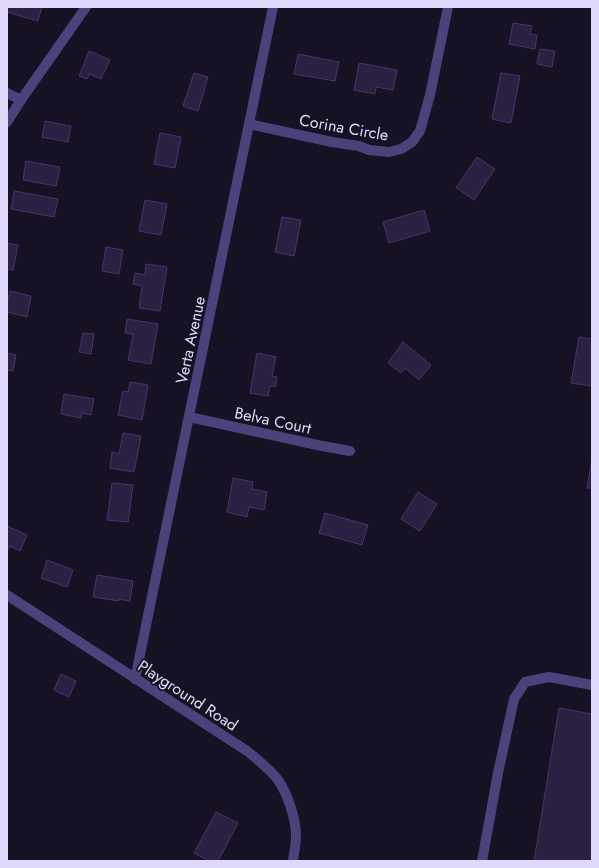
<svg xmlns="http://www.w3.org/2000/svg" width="599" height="868" viewBox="0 0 599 868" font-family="Jost,sans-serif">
<rect width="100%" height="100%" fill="#161123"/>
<g fill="#2a2041" stroke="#45356a">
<polygon points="7,7 42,7 38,21 7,12"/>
<polygon points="513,23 532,26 530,34 537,35 535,49 509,44"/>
<polygon points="540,49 555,51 552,67 537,64"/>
<polygon points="89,51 110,60 101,79 89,74 87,79 79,76"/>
<polygon points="298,54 339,62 335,81 294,74"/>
<polygon points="359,63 397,70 393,90 376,87 375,94 354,90"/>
<polygon points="194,73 208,77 198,111 183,106"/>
<polygon points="501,73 520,76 511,123 492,119"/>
<polygon points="45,121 71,126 68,142 42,137"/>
<polygon points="160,133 181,137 175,168 154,164"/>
<polygon points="477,157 495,169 474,200 456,188"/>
<polygon points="26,161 60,167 56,186 23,180"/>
<polygon points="14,191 58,199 54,217 11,209"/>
<polygon points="145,200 167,204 161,235 139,231"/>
<polygon points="424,210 430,231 389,243 383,222"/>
<polygon points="282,217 301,220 294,256 275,252"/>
<polygon points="7,243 18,245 13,270 7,269"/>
<polygon points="106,247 123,250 119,274 102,271"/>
<polygon points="146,264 167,267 160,311 139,308 142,286 133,284 135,273 145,275"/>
<polygon points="10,291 31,296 27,317 7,312 7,305"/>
<polygon points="127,319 158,324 151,364 128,360 133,334 125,333"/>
<polygon points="83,333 94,334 91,354 79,352"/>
<polygon points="579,337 592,339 592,386 571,383"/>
<polygon points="403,342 431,365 419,380 405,368 401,373 388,363"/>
<polygon points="7,353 16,355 13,371 7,370"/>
<polygon points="257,353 276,357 272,376 277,377 275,387 270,386 268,396 250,393"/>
<polygon points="130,382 148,385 142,420 118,415 123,391 128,392"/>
<polygon points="64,394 94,399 91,415 82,413 81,418 61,414"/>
<polygon points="123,433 141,436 134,472 110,468 112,452 119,454"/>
<polygon points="592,459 592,488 587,488"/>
<polygon points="233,478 253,482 252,489 267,492 264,510 249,507 247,517 227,512"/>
<polygon points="112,483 133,485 128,522 107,520"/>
<polygon points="418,492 437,504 420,531 401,519"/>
<polygon points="325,513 368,525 362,545 319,533"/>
<polygon points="7,526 27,535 20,551 10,546 8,549 7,549"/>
<polygon points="47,560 73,570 67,587 41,578"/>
<polygon points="97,575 133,581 130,601 119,599 119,601 93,597"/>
<polygon points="61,674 76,681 69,697 54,690"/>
<polygon points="559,708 592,714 592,861 534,861"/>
<polygon points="216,812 238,823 218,861 209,861 194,853"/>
</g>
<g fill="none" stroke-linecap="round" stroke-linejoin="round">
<g stroke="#4b427c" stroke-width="10">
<polyline points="7,93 21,100"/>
<polyline points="7,122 21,100 86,7"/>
<polyline points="249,124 332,142 359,146 369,150 389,152 401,149 412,142 420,131 430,95 448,7"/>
<polyline points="189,417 322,446 350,451"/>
<path d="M 7,595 L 247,751 C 258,760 270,769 278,780 C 288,794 296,820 296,836 C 296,844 294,853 293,861"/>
<polyline points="135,679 273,7"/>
<polyline points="482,861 498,773 514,699 525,682 549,677 592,685"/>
</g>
</g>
<g text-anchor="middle" stroke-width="3.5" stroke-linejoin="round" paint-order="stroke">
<g font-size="16" fill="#e0d8fa" stroke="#161123">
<text transform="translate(344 127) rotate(10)" y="6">Corina Circle</text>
<text transform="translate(190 340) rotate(-78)" y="6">Verta Avenue</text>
<text transform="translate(273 420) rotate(12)" y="6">Belva Court</text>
<text transform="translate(188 695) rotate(33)" y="6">Playground Road</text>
</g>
</g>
<rect width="599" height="868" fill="none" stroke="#e0d8fa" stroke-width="16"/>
</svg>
